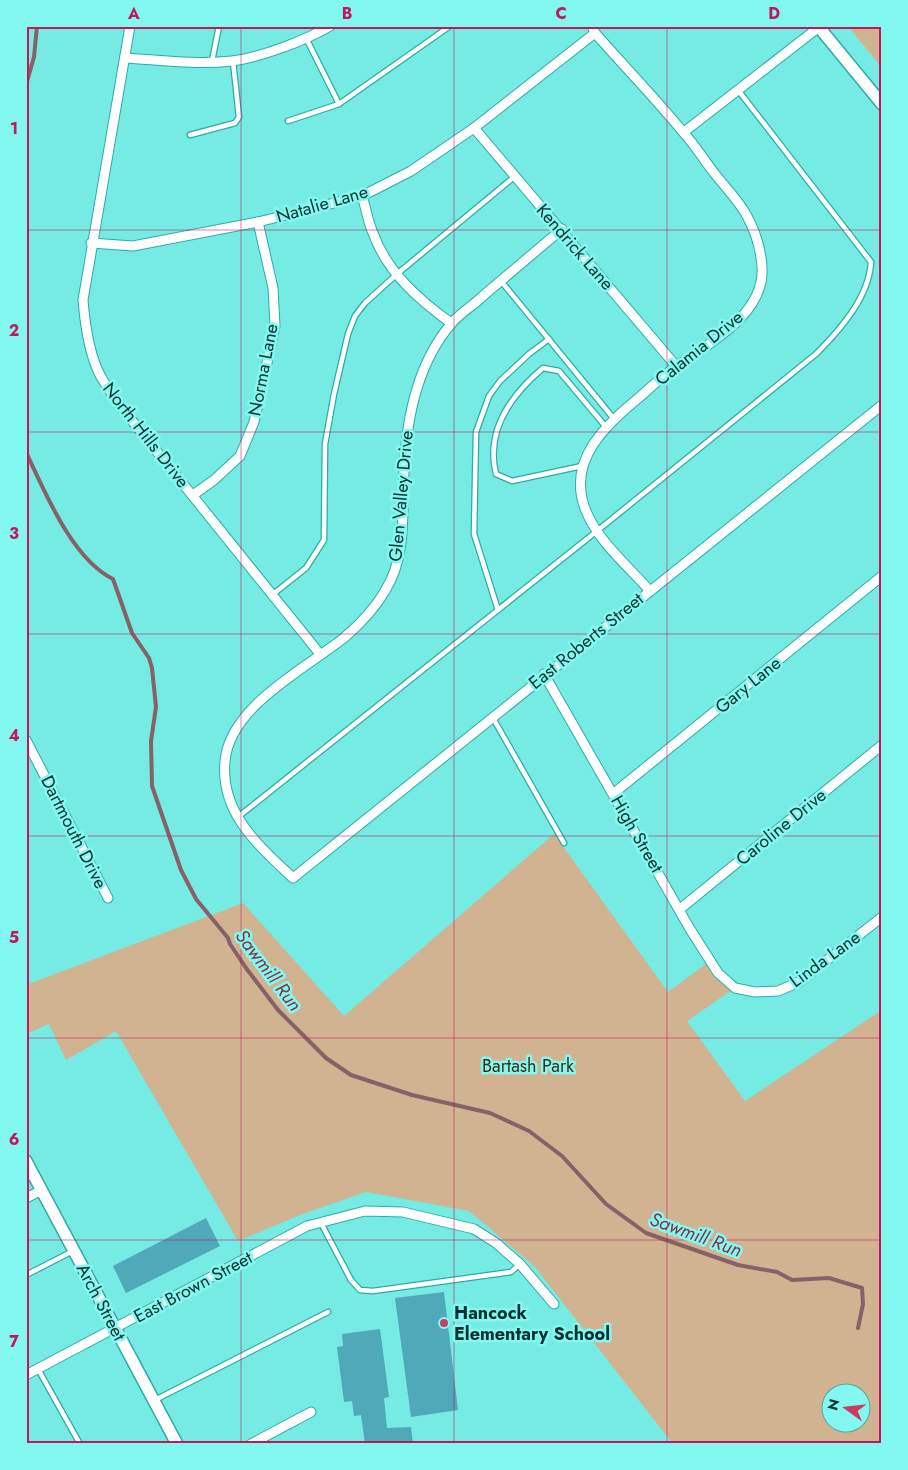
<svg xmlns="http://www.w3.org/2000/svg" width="908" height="1470" viewBox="0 0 908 1470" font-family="Jost,sans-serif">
<rect width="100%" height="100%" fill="#75ebe3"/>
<g fill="#d1b392" fill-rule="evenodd">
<polygon points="848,26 882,26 882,68"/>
<path d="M 554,834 L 668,992 L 710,961 L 735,988 L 687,1021 L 745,1101 L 882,1010 L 882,1444 L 673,1444 L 535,1267 L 469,1211 L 366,1192 L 300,1215 L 238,1241 L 116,1031 L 66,1060 L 49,1024 L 26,1034 L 26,985 L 243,903 L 344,1016 ZM 830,1392 L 860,1392 L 860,1422 L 830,1422 Z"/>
</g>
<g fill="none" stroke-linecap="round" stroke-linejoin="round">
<g stroke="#866268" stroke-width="4">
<polyline points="26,85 34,57 37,26"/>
<path d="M 26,452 C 45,492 72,559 113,579 L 132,633 L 149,658 L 152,668 L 156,707 L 151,741 L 152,786 L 181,870 L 196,899 L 228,938 L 230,944 L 246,968 L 278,1010 L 326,1058 L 351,1075 L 412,1095 L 490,1113 L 529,1131 L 562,1156 L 606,1204 L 646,1233 L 738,1265 L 777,1272 L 792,1280 L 829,1278 L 862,1288 L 863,1304 L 858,1328"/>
</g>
</g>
<g fill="#50a9b8">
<polygon points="206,1218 220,1246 126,1293 113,1266"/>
<polygon points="444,1292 458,1410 411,1417 395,1298"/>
<polygon points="380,1329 389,1397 384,1398 387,1428 411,1427 413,1444 365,1444 361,1415 354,1416 352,1401 344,1402 337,1347 343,1346 342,1334"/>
</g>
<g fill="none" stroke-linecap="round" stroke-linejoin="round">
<g stroke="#2bada7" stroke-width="7">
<g id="service">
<polyline points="306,38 339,104 450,26"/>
<polyline points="212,61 219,26"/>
<polyline points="288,121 339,104"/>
<polyline points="190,135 235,123 239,117 233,61"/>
<polyline points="501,281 614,419"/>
<path d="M 582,466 L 512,481 L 496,474 C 485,430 511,395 543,368 L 559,371 L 606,427"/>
<polyline points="272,595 306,568 324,540 325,444 334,394 348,334 355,316 365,303 397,274 514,177"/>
<polyline points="498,610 474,534 476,432 489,396 500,381 529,354 549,339"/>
<polyline points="493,718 564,843"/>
<path d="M 238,817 L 597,531 L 816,354 C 841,329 869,297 871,262 L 738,90"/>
<polyline points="321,1223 351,1280 360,1290 373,1291 511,1272 520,1264"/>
<polyline points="26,1275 73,1251"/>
<polyline points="38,1369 80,1444"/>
<polyline points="155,1400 328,1312"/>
</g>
</g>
<g stroke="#2bada7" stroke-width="11">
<g id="minor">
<path d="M 130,26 L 83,300 C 85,325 89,355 101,377 C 107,387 114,397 121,407 L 320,654"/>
<path d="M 592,26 L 595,33 C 624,66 655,98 683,132 C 695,145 704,160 715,174 C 726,188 739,201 747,216 C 755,231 761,250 762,267 C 765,315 709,343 677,366 C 665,374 653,385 642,395 C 607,424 565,460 586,511 C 598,541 628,566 649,590"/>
<path d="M 125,58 C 160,60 197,65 232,61 C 262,57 304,41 330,26"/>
<polyline points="474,128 676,366"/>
<polyline points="684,132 819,27"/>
<path d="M 362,196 C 366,208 368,222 373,233 C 387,272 419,300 451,323"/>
<path d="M 562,229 C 536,251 510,273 484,295 C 474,305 460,313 451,324 C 416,365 406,421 404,472 C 402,512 407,556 385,591 C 375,608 360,624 345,637 C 305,669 230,706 225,761 C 220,813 258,845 293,878 L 882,405"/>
<polyline points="91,243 133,246 258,222 362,196 411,171 474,128 595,33"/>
<polyline points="193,495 214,480 240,456 254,422 275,326 273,288 258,222"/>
<polyline points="544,674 690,929 718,973 735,988 755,992 778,991 799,982 882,917"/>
<polyline points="26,740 108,898"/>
<polyline points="614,793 882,576"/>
<polyline points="680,909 882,745"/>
<polyline points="26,1198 42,1190"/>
<polyline points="26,1375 307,1226 365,1211 403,1212 474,1229 496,1243 520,1264 554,1304"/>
<polyline points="251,1444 311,1412"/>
</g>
</g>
<g stroke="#2bada7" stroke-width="14">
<g id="tertiary">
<polyline points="818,26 882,104"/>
<polyline points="26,1161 177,1444"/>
</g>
</g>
<use href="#service" stroke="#fff" stroke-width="4.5"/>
<use href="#minor" stroke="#fff" stroke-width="9"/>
<use href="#tertiary" stroke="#fff" stroke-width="11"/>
</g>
<path fill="none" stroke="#c2185b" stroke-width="1" stroke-opacity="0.55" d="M 241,26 L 241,1444M 454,26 L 454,1444M 667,26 L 667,1444M 26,230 L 882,230M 26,432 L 882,432M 26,634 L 882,634M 26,836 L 882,836M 26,1038 L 882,1038M 26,1240 L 882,1240"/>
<circle fill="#ca3b5f" stroke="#83f8f1" stroke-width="2" cx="444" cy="1323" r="5"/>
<g text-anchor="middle" stroke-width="5" stroke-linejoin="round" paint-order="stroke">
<g font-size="18" fill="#08302e" stroke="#83f8f1">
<text transform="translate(322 204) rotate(-16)" y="6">Natalie Lane</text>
<text transform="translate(575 247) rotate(49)" y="6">Kendrick Lane</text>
<text transform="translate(699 348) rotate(-39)" y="6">Calamia Drive</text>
<text transform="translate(263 370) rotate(-79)" y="6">Norma Lane</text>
<text transform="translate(146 435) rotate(52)" y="6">North Hills Drive</text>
<text transform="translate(401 496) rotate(-85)" y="6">Glen Valley Drive</text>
<text transform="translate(586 641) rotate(-39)" y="6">East Roberts Street</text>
<text transform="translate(748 685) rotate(-39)" y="6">Gary Lane</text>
<text transform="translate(781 827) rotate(-39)" y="6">Caroline Drive</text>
<text transform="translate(74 832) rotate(63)" y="6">Dartmouth Drive</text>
<text transform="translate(637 834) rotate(60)" y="6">High Street</text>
<text transform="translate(825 959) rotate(-36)" y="6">Linda Lane</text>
<text transform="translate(193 1287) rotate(-28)" y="6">East Brown Street</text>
<text transform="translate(101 1302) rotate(62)" y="6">Arch Street</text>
</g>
<g font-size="18" fill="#3f2b14" stroke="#83f8f1">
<text x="528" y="1072">Bartash Park</text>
</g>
<g font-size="18" font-weight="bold" fill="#08302e" stroke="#83f8f1" text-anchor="start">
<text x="454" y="1319">Hancock<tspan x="454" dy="21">Elementary School</tspan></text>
</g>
<g font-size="19" font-style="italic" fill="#893346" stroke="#83f8f1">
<text transform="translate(269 970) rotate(53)" y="7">Sawmill Run</text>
<text transform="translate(696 1234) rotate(20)" y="7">Sawmill Run</text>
</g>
</g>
<rect width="908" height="1470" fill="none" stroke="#83f8f1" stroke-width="55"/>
<g transform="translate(846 1408) rotate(285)"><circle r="24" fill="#83f8f1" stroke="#52a8a3"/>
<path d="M0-4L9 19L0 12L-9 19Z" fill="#ca3b5f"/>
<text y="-8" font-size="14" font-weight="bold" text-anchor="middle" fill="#08302e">N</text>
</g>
<rect x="28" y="28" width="852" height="1414" fill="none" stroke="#c2185b" stroke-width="2"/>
<g font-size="16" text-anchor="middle" font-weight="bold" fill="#c2185b">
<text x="134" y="19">A</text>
<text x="347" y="19">B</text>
<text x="561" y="19">C</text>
<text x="774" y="19">D</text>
<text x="14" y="134">1</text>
<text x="14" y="336">2</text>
<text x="14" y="539">3</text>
<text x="14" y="741">4</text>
<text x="14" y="943">5</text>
<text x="14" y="1145">6</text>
<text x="14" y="1347">7</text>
</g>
</svg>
